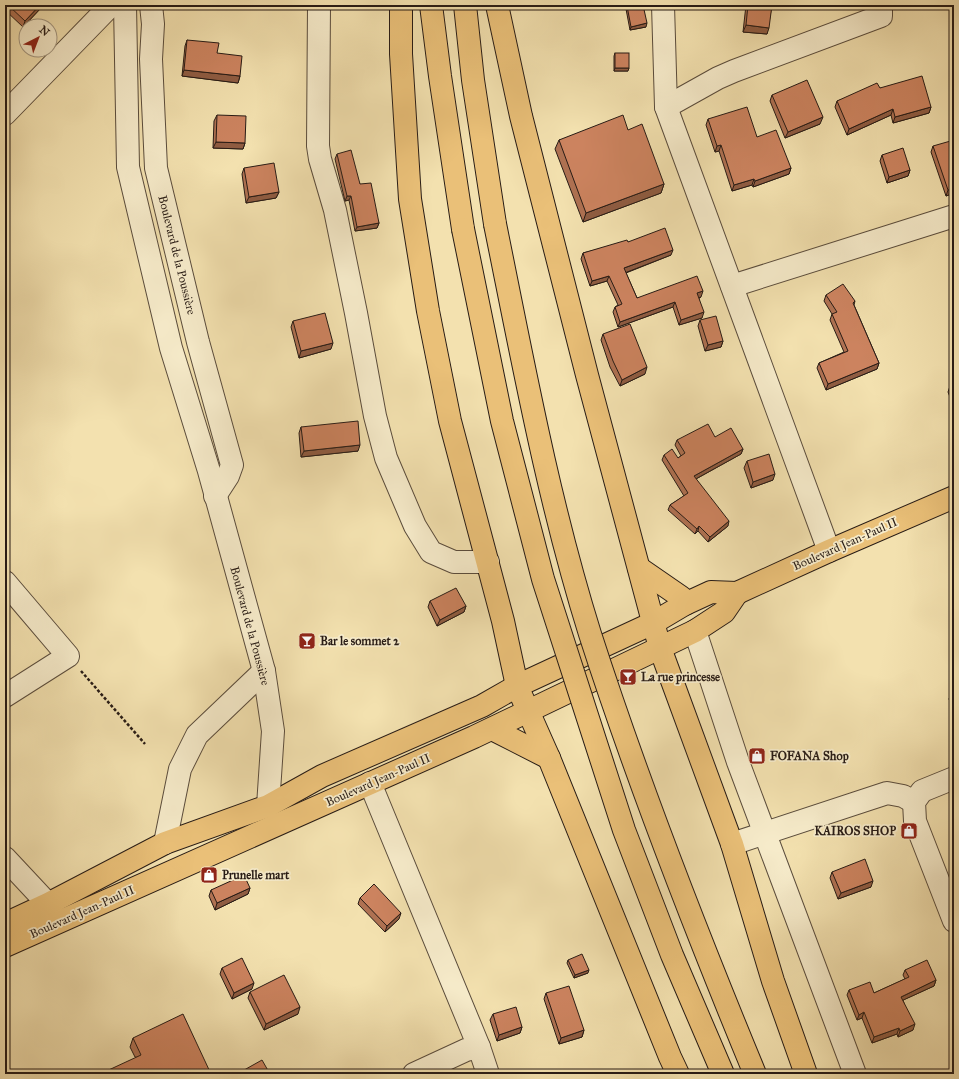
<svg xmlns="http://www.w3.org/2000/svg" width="959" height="1079" viewBox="0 0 959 1079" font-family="'IM FELL Great Primer',serif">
<rect width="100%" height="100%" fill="#f3e1af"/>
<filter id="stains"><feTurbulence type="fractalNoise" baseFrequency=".005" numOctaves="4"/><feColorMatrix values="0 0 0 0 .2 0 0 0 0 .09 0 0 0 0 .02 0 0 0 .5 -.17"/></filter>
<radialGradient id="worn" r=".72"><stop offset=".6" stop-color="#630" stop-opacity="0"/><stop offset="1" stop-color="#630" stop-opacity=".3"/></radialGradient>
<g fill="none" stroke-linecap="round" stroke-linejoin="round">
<g stroke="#5a4c3c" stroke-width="24">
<g id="minor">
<polyline points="125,5 128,167 171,348 209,471 264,671 273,731 268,806"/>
<polyline points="151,5 153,24 151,59 156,168 198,342 232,465 228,476 215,496"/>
<polyline points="319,5 318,146 320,159 335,210 356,313 375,416 386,458 415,526 431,552 454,562 488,562"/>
<polyline points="663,5 666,107 829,551"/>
<polyline points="666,107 718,78 734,71 881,16 881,5"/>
<polyline points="5,114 111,5"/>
<polyline points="732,286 954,216"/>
<polyline points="5,582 68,656 5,696"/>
<polyline points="695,631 738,762 855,1074"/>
<polyline points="954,778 922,791 914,802 915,821 954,921"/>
<polyline points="370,783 479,1047 488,1074"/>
<polyline points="165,843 180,769 197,735 264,671"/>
<polyline points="732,844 887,793 903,796 914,802"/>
<polyline points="5,858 48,904 56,920"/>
<polyline points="414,1074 466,1050 479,1047"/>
</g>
</g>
<g stroke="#271b15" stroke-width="24">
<g id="major">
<polyline points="401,5 401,54 410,199 428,311 450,421 503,621 517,686 549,758 670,1057 678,1074"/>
<polyline points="431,5 440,76 463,229"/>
<polyline points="465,5 473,80 495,224"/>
<polyline points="497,5 521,116 587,375 660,648 732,844 773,981 806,1074"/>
<polyline points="639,568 681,597 685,604"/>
<polyline points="492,729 549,758"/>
<polyline points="5,924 48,904 165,843 268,806 322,776 482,706 517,686 653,623 685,604 711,592 737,593 829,551 954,497"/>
<polyline points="5,946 474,737 695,631 724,612 737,593"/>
</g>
</g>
<polyline stroke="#271b15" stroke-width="2.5" stroke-dasharray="3 2" stroke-linecap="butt" points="81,671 145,744"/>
<use href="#minor" stroke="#f7eccb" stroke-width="22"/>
<use href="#major" stroke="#eac078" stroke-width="22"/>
<g stroke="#271b15" stroke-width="24" stroke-linecap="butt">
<g id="major-bridge">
<path d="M 495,224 C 523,362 548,500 590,634 C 638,783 695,929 755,1074"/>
<polyline points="463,229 502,421 543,579 624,830 672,955 723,1074"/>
</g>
</g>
<use href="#major-bridge" stroke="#eac078" stroke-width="22"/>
</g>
<g fill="#af7152" stroke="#271b15">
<polygon points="5,5 42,5 41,8 23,27 5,10"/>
<polygon points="746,5 772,5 767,34 743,32"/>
<polygon points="627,6 646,27 630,30 626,9"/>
<polygon points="187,40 217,53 240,76 238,83 182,76 185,46"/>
<polygon points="615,53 628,71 614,71 614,56"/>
<polygon points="880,88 931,107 929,113 893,123 891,115 847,135 835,107 837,101"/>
<polygon points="772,95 820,124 785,138 770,101"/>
<polygon points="217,115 245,143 243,149 213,148 214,121"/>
<polygon points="708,119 757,137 791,168 789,174 753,187 752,185 732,191 719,151 715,152 706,125"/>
<polygon points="628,130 664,184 661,193 583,222 555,149 559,140"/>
<polygon points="933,146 954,193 946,196 931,152"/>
<polygon points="337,154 360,184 379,223 377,228 355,231 349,200 345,201 335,159"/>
<polygon points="882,155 910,170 908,176 887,183 880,161"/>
<polygon points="244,168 279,192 276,198 246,203 242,174"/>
<polygon points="628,242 671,255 626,273 637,298 701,297 699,298 702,318 679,325 673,307 618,327 613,312 615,307 618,305 607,281 590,286 581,259 583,253"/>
<polygon points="826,295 855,301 854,305 879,363 877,369 826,390 817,368 819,363 844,352 830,320 832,314 824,301"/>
<polygon points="700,320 723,341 721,347 705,351 698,326"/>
<polygon points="293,321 331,349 299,358 291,327"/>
<polygon points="603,334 645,374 620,386 610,367 601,340"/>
<polygon points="954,385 954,407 948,392 950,386"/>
<polygon points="301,427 358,451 301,457 299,433"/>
<polygon points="715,437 743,449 741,454 696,479 728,526 708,542 698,531 695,534 668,510 670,505 684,496 662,460 664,455 678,458 681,456 675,445 677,440"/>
<polygon points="747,461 773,480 751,488 744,468"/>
<polygon points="430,601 466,606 464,612 437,626 428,607"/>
<polygon points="954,692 954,712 949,699 951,693"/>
<polygon points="832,872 871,887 838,899 830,878"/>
<polygon points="250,888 248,894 215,910 209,896 211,890"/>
<polygon points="360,898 399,919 385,932 358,904"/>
<polygon points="568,960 588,973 574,978 567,963"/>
<polygon points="222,968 252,989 232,999 220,974"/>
<polygon points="905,970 936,980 934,986 903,1000 913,1030 898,1037 897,1034 872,1043 862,1018 857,1020 847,995 849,990 874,993 905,979 903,975"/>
<polygon points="250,992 298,1014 264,1030 248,998"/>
<polygon points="546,993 584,1030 582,1037 559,1044 544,999"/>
<polygon points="493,1014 522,1027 520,1033 497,1041 490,1020"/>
<polygon points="133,1038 211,1074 135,1057 130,1047"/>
</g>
<g fill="#8f5c42" stroke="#271b15">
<polygon points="40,5 42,5 41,8 23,27 25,21"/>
<polygon points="647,23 646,27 630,30 631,27"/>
<polygon points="746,25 769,28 767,34 743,32"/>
<polygon points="615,68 629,68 628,71 614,71"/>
<polygon points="184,70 240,76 238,83 182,76"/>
<polygon points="931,107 929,113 893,123 895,117"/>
<polygon points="893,109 891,115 847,135 849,129"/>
<polygon points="823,117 820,124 785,138 788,132"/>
<polygon points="216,142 245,143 243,149 213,148"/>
<polygon points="721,145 719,151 715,152 717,146"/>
<polygon points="791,168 789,174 753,187 755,181"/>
<polygon points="910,170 908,176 887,183 889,177"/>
<polygon points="754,179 752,185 732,191 734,185"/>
<polygon points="664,184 661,193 583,222 586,213"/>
<polygon points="954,188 954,193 946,196 948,190"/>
<polygon points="279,192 276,198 246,203 249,197"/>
<polygon points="347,196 351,196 349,200 345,201"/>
<polygon points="379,223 377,228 355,231 357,227"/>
<polygon points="673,250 671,255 622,274 624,268"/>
<polygon points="609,276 607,281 590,286 592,281"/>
<polygon points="703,291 701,297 695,299 697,293"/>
<polygon points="675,302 673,307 618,327 620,322"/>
<polygon points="704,312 702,318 679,325 681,320"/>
<polygon points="723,341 721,347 705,351 708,345"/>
<polygon points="333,343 331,349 299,358 301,351"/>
<polygon points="879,363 877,369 826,390 828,384"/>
<polygon points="647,367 645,374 620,386 622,380"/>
<polygon points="360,445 358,451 301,457 304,451"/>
<polygon points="743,449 741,454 692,481 694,476"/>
<polygon points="775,474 773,480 751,488 753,482"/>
<polygon points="729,521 728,526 708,542 710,537"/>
<polygon points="699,526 698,531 695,534 697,529"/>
<polygon points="466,606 464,612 437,626 440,620"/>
<polygon points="873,881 871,887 838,899 841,893"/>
<polygon points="250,888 248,894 215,910 217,903"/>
<polygon points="401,913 399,919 385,932 387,926"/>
<polygon points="589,970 588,973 574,978 575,975"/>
<polygon points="936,980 934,986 899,1002 901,997"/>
<polygon points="254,983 252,989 232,999 234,993"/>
<polygon points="300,1007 298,1014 264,1030 266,1024"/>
<polygon points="864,1012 862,1018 857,1020 859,1015"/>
<polygon points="915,1024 913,1030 898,1037 900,1031"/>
<polygon points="522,1027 520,1033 497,1041 499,1035"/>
<polygon points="899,1028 897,1034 872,1043 874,1037"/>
<polygon points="584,1030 582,1037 559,1044 561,1038"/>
</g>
<g fill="#cc835f" stroke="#271b15">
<polygon points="8,5 40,5 25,21"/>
<polygon points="632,5 643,5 647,23 631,27 627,6"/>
<polygon points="748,5 772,5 769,28 746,25"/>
<polygon points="187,40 219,43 217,53 242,56 240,76 184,70"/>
<rect x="615" y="53" width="14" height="15"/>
<polygon points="922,76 931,107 895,117 893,109 849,129 837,101 877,83 880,88"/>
<polygon points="807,80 823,117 788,132 772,95"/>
<polygon points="747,107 757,137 776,130 791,168 755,181 754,179 734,185 721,145 717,146 708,119"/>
<polygon points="217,115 246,116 245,143 216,142"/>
<polygon points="623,115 628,130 642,124 664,184 586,213 559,140"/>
<polygon points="954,140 954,188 948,190 933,146"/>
<polygon points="903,148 910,170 889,177 882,155"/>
<polygon points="351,150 360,184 371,183 379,223 357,227 351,196 347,196 337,154"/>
<polygon points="274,163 279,192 249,197 244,168"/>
<polygon points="665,228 673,250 624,268 637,298 697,276 703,291 697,293 704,312 681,320 675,302 620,322 615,307 622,304 609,276 592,281 583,253 627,240 628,242"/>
<polygon points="843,284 855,301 853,303 879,363 828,384 819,363 848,351 832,314 837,312 826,295"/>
<polygon points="325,313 333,343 301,351 293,321"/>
<polygon points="716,316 723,341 708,345 700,320"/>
<polygon points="630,324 647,367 622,380 613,361 603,334"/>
<polygon points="954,385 954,396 950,386"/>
<polygon points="358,421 360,445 304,451 301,427"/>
<polygon points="708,424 715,437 731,428 743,449 694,476 729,521 710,537 699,526 697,529 670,505 688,493 664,455 672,449 678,458 685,453 677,440"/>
<polygon points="769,454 775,474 753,482 747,461"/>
<polygon points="456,588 466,606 440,620 430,601"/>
<polygon points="954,692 954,701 951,693"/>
<polygon points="865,859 873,881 841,893 832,872"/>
<polygon points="244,875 250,888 217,903 211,890"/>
<polygon points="374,884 401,913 387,926 360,898"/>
<polygon points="582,954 589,970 575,975 568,960"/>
<polygon points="242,958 254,983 234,993 222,968"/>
<polygon points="927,960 936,980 901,997 915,1024 900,1031 899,1028 874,1037 864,1012 859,1015 849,990 870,982 874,993 909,977 905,970"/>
<polygon points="284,975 300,1007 266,1024 250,992"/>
<polygon points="569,986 584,1030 561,1038 546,993"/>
<polygon points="516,1007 522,1027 499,1035 493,1014"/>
<polygon points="183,1014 211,1074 100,1074 141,1055 133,1038"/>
<polygon points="262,1060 270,1074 237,1074"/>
</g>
<defs>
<g id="bar-square" transform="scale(0.9)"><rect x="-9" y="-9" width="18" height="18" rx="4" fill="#8f2418" stroke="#f7eccb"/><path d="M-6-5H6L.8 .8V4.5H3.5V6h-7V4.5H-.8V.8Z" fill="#fff"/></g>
<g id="shop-square" transform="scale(0.9)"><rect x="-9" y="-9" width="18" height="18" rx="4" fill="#8f2418" stroke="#f7eccb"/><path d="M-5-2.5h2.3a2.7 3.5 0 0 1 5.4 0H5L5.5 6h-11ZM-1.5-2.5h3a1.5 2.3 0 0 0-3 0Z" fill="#fff"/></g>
</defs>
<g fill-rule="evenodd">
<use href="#bar-square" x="307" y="641"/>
<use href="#bar-square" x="628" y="677"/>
<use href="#shop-square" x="757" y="756"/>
<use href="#shop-square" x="909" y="831"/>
<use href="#shop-square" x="209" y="875"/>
</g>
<g text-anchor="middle" stroke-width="3.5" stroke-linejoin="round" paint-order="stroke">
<g font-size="12" fill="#271b15" stroke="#f7eccb">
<text transform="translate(177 255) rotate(76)" y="4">Boulevard de la Poussière</text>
<text transform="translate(845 544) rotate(-24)" y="4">Boulevard Jean-Paul II</text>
<text transform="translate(250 626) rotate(75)" y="4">Boulevard de la Poussière</text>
<text transform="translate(378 780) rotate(-24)" y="4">Boulevard Jean-Paul II</text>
<text transform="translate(82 912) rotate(-24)" y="4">Boulevard Jean-Paul II</text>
</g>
<g font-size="12" font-weight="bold" fill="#271b15" stroke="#f7eccb" text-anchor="start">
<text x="320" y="645">Bar le sommet 2</text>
<text x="641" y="681">La rue princesse</text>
<text x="770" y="760">FOFANA Shop</text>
<text x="896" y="835" text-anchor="end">KAIROS SHOP</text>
<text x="222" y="879">Prunelle mart</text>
</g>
</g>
<rect width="959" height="1079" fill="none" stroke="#f3e1af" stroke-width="20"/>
<rect x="6" y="6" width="947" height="1067" fill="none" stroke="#271b15" stroke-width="2"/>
<rect x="10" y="10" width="939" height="1059" fill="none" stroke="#271b15"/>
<g transform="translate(38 38) rotate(42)"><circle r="19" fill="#f7eccb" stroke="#a49882"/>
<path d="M0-3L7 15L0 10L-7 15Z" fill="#8f2418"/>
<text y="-6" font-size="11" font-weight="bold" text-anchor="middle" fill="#271b15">N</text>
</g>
<rect width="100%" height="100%" filter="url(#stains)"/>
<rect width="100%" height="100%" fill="url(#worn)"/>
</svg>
